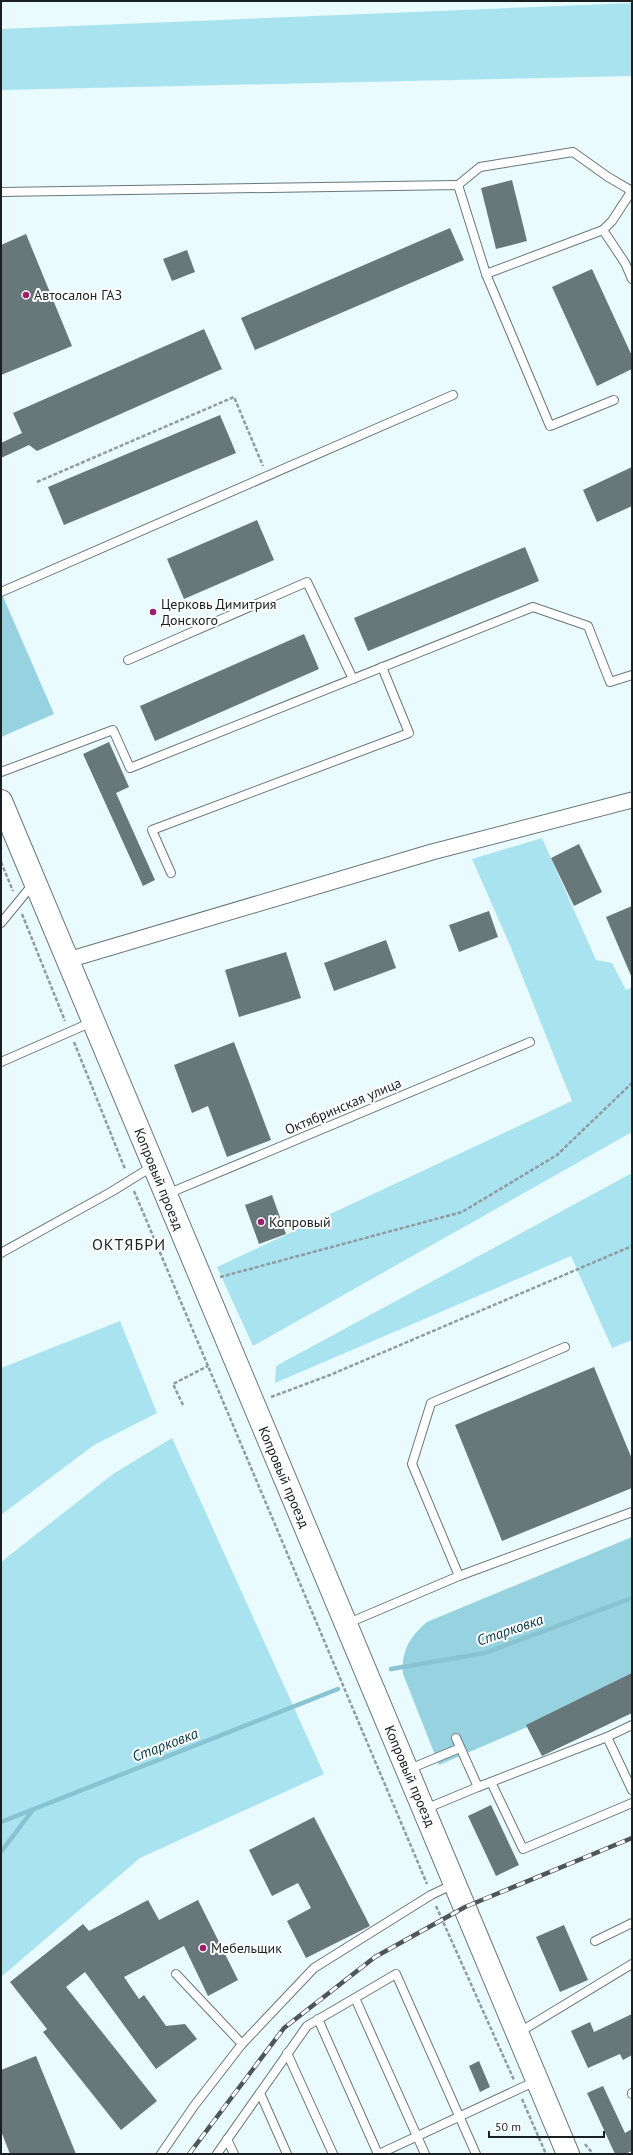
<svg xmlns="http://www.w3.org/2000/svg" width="633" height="2155" viewBox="0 0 633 2155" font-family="'PT Sans',sans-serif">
<rect width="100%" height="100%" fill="#eafbff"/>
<g fill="#aae3f0">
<polygon points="632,3 632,76 1,90 1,29"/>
<polygon points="542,838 596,960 612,963 626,990 632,987 632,1132 253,1346 217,1267 572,1101 509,943 472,859"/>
<polygon points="632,1173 632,1340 612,1348 571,1256 275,1383 276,1366"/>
<polygon points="120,1321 157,1413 94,1445 1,1515 1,1368"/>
<polygon points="172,1438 324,1774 140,1858 1,1977 1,1562 113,1474"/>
</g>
<g fill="#96d2e0">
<polygon points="1,592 54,714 1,737"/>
<path d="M 632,1537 L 632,1682 L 439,1765 L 403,1674 C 401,1650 410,1637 427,1622 Z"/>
</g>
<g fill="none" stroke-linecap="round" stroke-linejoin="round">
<g stroke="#87c3d0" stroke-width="4.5">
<polyline points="391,1669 485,1653 632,1598"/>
<polyline points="1,1822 338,1689"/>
<polyline points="1,1852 32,1811"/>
</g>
</g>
<g fill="#68777a">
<polygon points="512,180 527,241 496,249 481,188"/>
<polygon points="450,228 464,260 255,350 241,318"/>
<polygon points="26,234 72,346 1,375 1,245"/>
<polygon points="187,250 195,272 172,281 163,259"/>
<polygon points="592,269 632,356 632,369 597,386 552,287"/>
<polygon points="204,329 222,369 37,451 29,445 1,458 1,443 22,433 13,413"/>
<polygon points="220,415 236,453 64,525 48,487"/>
<polygon points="632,467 632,506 597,522 583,490"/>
<polygon points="257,520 274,560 184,599 167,559"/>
<polygon points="525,547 539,581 368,651 354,618"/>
<polygon points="304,634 319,669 155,741 140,706"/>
<polygon points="109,742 129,787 116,793 155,880 143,886 83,754"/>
<polygon points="579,844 602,892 574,906 551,858"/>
<polygon points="632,906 632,978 606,917"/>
<polygon points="489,911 498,937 459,952 449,925"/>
<polygon points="386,940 396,968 334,991 324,963"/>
<polygon points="286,952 301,998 239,1017 225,970"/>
<polygon points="234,1042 271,1140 227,1157 208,1106 192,1113 174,1065"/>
<polygon points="272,1195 286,1234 259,1244 245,1205"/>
<polygon points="594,1367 632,1459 632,1488 502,1541 455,1425"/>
<polygon points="632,1673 632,1713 542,1756 526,1725"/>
<polygon points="491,1805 519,1865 496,1876 468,1816"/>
<polygon points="314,1817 370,1926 306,1958 287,1921 311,1908 298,1883 272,1896 249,1850"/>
<polygon points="148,1900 159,1920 198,1900 238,1980 208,1996 184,1946 124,1977 139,1999 144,1995 166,2026 185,2024 197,2039 156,2069 85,1972 66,1987 157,2101 121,2130 43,2032 47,2029 10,1982 83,1924 89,1931"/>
<polygon points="564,1925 588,1980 560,1992 536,1937"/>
<polygon points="632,2014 632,2055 623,2060 620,2054 588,2068 571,2031 590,2022 594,2032"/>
<polygon points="36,2056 76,2154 10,2154 1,2131 1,2070"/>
<polygon points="479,2061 490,2087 480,2092 469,2066"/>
<polygon points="603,2086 625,2133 632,2129 632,2151 625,2154 615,2154 587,2093"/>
</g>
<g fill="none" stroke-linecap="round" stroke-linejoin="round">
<g stroke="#69777b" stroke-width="10">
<g id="lane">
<polyline points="458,185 480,167 573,152 608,177 632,191"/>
<polyline points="1,192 458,185 486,274 603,230 625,263 632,279"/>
<polyline points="603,230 612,221 631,192"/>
<polyline points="486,274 550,426 614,400"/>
<polyline points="1,592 453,395"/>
<polyline points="128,660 307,582 353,679"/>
<polyline points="1,772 113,730 130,768 533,607 588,626 610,682 632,675"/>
<polyline points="171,873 152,830 409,733 382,667"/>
<polyline points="1,923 33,884"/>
<polyline points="1,1062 92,1022"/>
<polyline points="167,1194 530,1042"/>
<polyline points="1,1253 111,1192 153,1166"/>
<polyline points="459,1576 632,1512"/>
<polyline points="346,1624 459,1576 412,1464 431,1403 565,1347"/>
<polyline points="607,1737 632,1790"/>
<polyline points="456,1738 478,1787 607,1737 632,1725"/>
<polyline points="407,1770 460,1748"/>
<polyline points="491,1782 523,1849 632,1803"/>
<polyline points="425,1809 478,1787"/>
<polyline points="595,1941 632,1923"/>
<polyline points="176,1974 242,2044"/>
<polyline points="355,1998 425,2154"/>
<polyline points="318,2019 378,2154"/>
<polyline points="518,2033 632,1964"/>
<polyline points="287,2053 333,2154"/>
<polyline points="260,2093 287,2154"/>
<polyline points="632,2093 632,2094"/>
<polyline points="227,2139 234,2154"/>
<polyline points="161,2154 194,2106 242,2044 314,1968 431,1895 454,1884"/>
<polyline points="217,2154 307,2026 396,1974 476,2154"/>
<polyline points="379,2154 536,2081"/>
</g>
</g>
<g stroke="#69777b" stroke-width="17">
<polyline id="street" points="68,960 432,852 632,800"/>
</g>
<g stroke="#69777b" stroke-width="24">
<polyline id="secondary" points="1,801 568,2154"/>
</g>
<g stroke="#8f9b9e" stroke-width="2.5" stroke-dasharray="4 2" stroke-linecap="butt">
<polyline points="37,482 234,397 263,466"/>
<polyline points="1,862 13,891"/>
<polyline points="22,914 65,1021"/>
<polyline points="74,1042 125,1169"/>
<polyline points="134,1191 427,1884"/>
<polyline points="220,1277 462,1212 557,1155 632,1083"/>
<polyline points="271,1397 330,1375 632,1246"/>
<polyline points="183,1405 173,1384 208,1366"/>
<polyline points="436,1906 514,2080"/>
<polyline points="522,2099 546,2154"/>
<polyline points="585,2144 593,2154"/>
</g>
<use href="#lane" stroke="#fff" stroke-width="8"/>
<use href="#street" stroke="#fff" stroke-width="15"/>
<use href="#secondary" stroke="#fff" stroke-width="22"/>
<g stroke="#4e5658" stroke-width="4.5">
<polyline id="rail" points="189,2154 284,2028 375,1957 465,1907 632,1838"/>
</g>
<use href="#rail" stroke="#fff" stroke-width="3" stroke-dasharray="9" stroke-linecap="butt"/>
</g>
<g fill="#9e1d6f" stroke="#fff" stroke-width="1.5">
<circle cx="26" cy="295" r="4"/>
<circle cx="153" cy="612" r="4"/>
<circle cx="261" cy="1222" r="4"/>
<circle cx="203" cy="1948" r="4"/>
</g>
<g text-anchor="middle" stroke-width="4" stroke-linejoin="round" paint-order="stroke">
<g font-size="14" fill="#1a2021" stroke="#fff" text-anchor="start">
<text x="34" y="300">Автосалон ГАЗ</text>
<text x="161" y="609">Церковь Димитрия<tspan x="161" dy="16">Донского</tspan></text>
<text x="269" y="1227">Копровый</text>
<text x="211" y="1953">Мебельщик</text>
</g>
<g font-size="14" fill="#1a2021" stroke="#fff">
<text transform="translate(343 1106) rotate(-23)" y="5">Октябринская улица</text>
<text transform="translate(159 1179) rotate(68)" y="5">Копровый проезд</text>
<text transform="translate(284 1477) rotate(67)" y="5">Копровый проезд</text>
<text transform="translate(410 1776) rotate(67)" y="5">Копровый проезд</text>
</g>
<g font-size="15" font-style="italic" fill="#003943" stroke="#fff">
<text transform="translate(510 1630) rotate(-19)" y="5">Старковка</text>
<text transform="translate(165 1745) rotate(-21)" y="5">Старковка</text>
</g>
<g font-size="16" letter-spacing="1" fill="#1a2021" stroke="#fff">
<text x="129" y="1250">ОКТЯБРИ</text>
</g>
</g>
<rect width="633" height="2155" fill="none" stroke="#1a2021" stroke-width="4"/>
<path d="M489 2131v6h115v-6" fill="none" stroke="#1a2021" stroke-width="2"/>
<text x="495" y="2131" font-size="12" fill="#1a2021" stroke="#ffffff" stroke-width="3" paint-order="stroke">50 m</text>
</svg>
